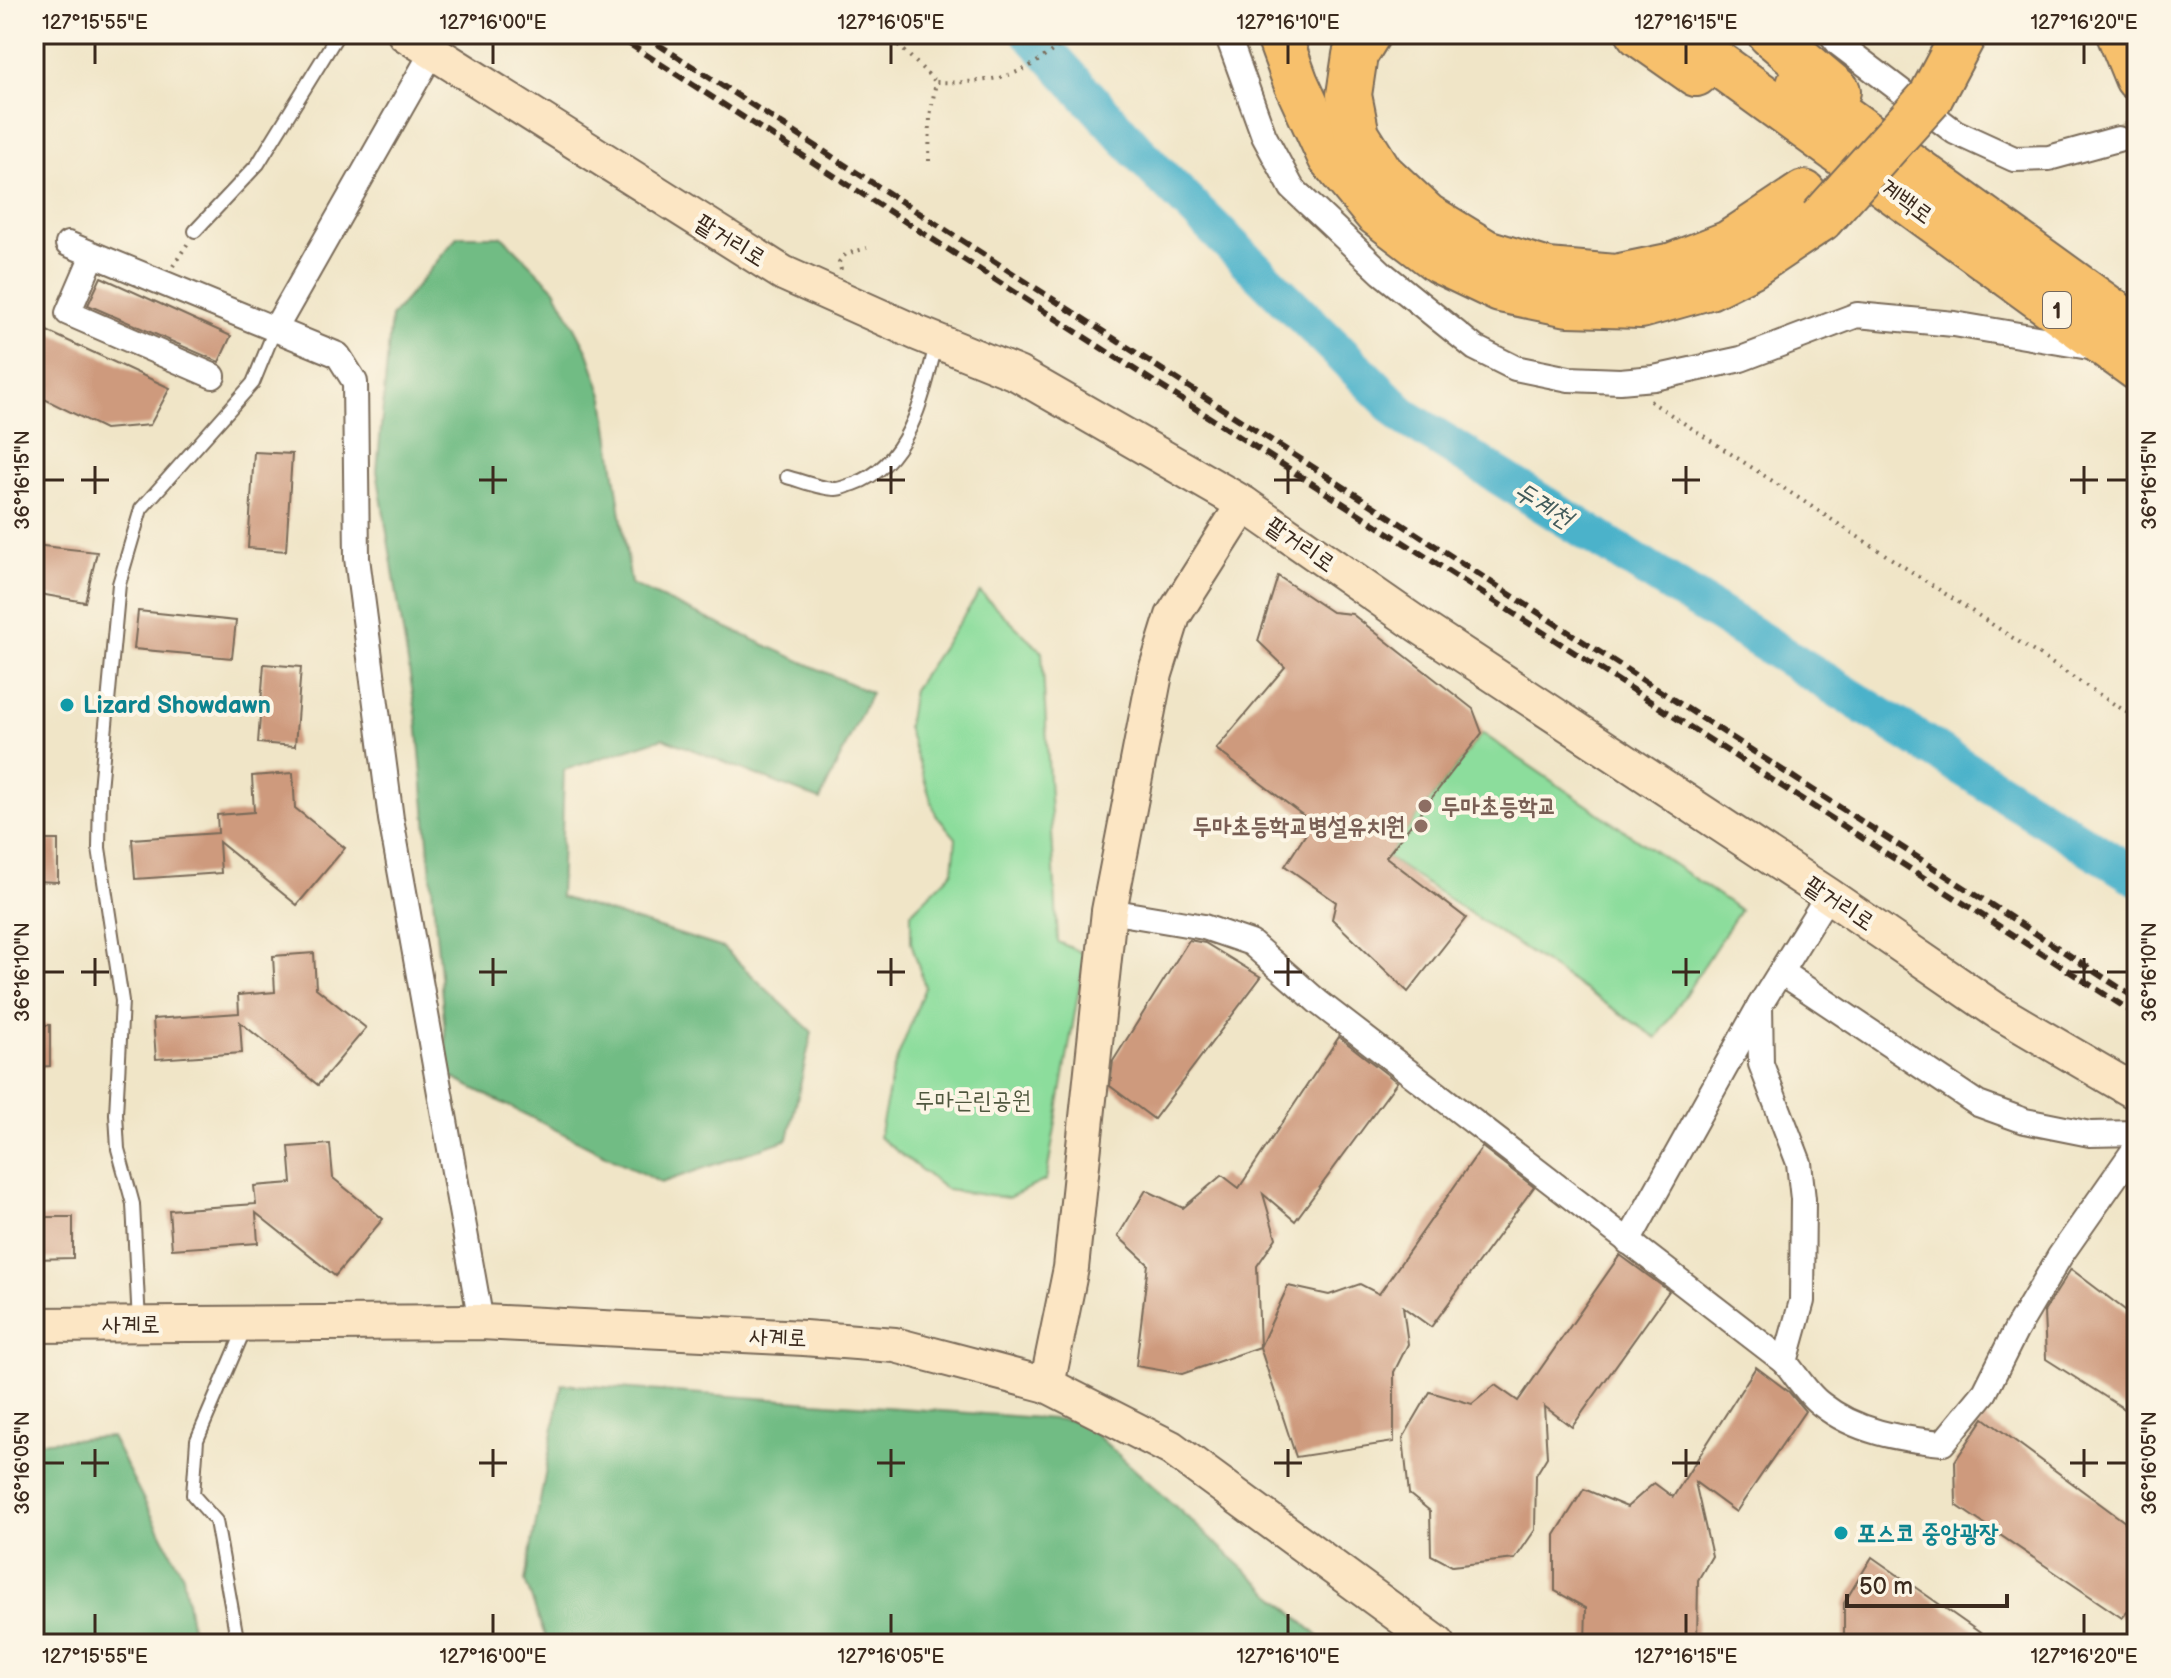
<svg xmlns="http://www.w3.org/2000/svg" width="2171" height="1678" font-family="'Balsamiq Sans','Poor Story',sans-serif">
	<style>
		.green { fill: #8cdd9c; stroke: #64845d; stroke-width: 2 }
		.forest { fill: #71bc84; stroke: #567351; stroke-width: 2 }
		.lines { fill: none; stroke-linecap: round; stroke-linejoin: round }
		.river { stroke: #4bb2ca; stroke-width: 38 }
		.building { fill: #ce9a7d }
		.street-tunnel { stroke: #ccc0a5; stroke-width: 24; stroke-dasharray: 24 12; stroke-linecap: butt }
		.lane-casing { stroke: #7a6b59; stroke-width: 16 }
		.street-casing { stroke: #7a6b59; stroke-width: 28 }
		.secondary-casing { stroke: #7a6b59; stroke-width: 38 }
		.highway-casing { stroke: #7a6b59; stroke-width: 48 }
		.path { stroke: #7a6b59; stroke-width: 4; stroke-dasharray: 2 6; stroke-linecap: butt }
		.lane { stroke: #fff; stroke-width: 12 }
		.street { stroke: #fff; stroke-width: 24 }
		.secondary { stroke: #fce6c4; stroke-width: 34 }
		.highway { stroke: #f7c06c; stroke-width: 44 }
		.rail { stroke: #3b2a1e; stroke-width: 6; stroke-dasharray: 12 6; stroke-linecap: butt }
		.highway-bridge-casing { stroke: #7a6b59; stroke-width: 48; stroke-linecap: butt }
		.highway-bridge { stroke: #f7c06c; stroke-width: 44 }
		.ticks { fill: none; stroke: #3b2a1e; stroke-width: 3 }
		.culture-dot { fill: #0f9aa8; stroke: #fcf5e5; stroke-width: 3 }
		.education-dot { fill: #8d6e63; stroke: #fcf5e5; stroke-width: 3 }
		.labels { text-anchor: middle; stroke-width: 8; stroke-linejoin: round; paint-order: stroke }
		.shield { fill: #fcf5e5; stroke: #75675a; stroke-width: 2 }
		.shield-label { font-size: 22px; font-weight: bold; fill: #3b2a1e }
		.street-label { font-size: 24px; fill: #3b2a1e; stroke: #fcf5e5 }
		.culture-label { font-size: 24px; font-weight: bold; fill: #0d838f; stroke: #fcf5e5; text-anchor: start }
		.education-label { font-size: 24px; font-weight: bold; fill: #785e54; stroke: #fcf5e5; text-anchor: start }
		.park-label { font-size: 24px; fill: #4f573e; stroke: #fcf5e5 }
		.water-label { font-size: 26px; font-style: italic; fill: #415a5a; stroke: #fcf5e5 }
		.neatline { fill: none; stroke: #3b2a1e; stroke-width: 3 }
		.ticks-label { font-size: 20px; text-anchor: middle; fill: #3b2a1e }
	</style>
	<rect width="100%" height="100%" fill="#fcf5e5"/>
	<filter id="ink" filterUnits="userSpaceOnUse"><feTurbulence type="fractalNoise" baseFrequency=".0125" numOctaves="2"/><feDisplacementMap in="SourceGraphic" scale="16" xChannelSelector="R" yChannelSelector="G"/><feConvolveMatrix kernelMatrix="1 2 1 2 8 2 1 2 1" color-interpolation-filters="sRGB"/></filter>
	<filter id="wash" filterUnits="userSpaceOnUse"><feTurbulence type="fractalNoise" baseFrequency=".006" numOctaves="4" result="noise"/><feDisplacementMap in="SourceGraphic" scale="32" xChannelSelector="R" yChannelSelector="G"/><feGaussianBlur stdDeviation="1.8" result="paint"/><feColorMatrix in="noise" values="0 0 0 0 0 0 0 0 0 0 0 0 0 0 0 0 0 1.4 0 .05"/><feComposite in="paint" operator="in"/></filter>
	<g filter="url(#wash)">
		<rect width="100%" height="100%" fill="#f0e5c7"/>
		<g class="green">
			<path d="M980,592L1042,652L1058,942L1085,954L1046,1180L1008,1198L947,1190L879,1137L893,1070L925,987L911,942V913L953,871L956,838L936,815L907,727L913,690Z"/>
			<path d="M1482,733L1740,910L1657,1038L1386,857Z"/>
		</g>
		<g class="forest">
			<path d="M458,236H502L555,289L587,350L604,398L631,584L871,693L820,800L663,738L564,770L560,897L723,948L812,1032L788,1139L661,1183L449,1076L417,719L377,471L391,317Z"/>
			<path d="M562,1384L1081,1421L1327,1644H548L525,1581Z"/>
			<path d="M111,1437L183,1575L194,1644H34V1442Z"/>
		</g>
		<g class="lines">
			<path class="river" d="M1031,34L1155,170L1405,417L2137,877"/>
		</g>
		<g id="blocks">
			<g class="building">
				<path d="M101,277L231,336L219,362L88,305Z"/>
				<path d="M34,325L170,388L150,425L105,429L34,394Z"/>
				<path d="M254,452L292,454L286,551L248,548Z"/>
				<path d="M34,545L97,552L85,602L34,593Z"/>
				<path d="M1278,576L1332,612L1352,614L1473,709L1482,733L1386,857L1466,918L1408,992L1332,919L1336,902L1285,866L1313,823L1216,749L1285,667L1258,641Z"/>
				<path d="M138,611L236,621L232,658L134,649Z"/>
				<path d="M264,664L301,667L295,746L258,743Z"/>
				<path d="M293,773L295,808L345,848L297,905L219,842L221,873L135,879L132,839L218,833L217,815L254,812L252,776Z"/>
				<path d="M34,840H58V882L34,881Z"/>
				<path d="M1189,940L1205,943L1261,977L1154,1119L1110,1086L1113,1061Z"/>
				<path d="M314,953L316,988L366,1028L318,1085L240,1022L242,1053L156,1059L153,1019L239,1013L238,995L275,992L273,956Z"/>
				<path d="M34,1025H50V1066L34,1067Z"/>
				<path d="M1339,1037L1397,1082L1295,1221L1263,1194L1276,1238L1257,1266L1260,1347L1182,1374L1136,1366L1148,1264L1118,1236L1146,1190L1183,1208L1222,1175L1239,1188Z"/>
				<path d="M330,1144L333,1178L383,1219L335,1276L256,1213L258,1243L172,1249L169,1210L256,1204L254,1186L292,1183L289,1147Z"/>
				<path d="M1482,1147L1534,1187L1431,1327L1403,1307L1408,1344L1394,1372V1442L1296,1457L1260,1347L1288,1286L1329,1295L1360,1284L1379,1294Z"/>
				<path d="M34,1217H73V1258L34,1259Z"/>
				<path d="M1620,1255L1669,1291L1572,1427L1544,1406L1547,1457L1536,1475L1535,1530L1515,1559L1452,1566L1431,1555L1430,1511L1409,1494L1403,1438L1430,1392L1472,1404L1495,1385L1518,1401Z"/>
				<path d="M2071,1269L2137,1319V1417L2046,1359L2044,1312Z"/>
				<path d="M1756,1367L1789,1392L1805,1411L1736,1512L1695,1482L1712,1556L1698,1580L1697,1644H1585L1586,1608L1555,1591V1535L1584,1489L1627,1507L1654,1483L1673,1497Z"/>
				<path d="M1984,1418L2137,1531V1601L2122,1618L1956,1505L1955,1461Z"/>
				<path d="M1872,1557L1996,1644H1844V1603Z"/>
			</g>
		</g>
	</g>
	<g filter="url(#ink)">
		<use href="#blocks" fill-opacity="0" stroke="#7a6b59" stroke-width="2"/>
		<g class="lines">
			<path class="street-tunnel" d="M2118,139L2137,129"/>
			<g class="lane-casing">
				<g id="lane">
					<path d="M195,231L258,164L338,34"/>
					<path d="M787,477C802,481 821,489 836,489C841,489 849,485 854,484C909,465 924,394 936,344"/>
					<path d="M139,1323L133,1204L118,1149L116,1114L122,1001L99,848L100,789L119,584L141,509L253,383L275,329"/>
					<path d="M238,1644L216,1521L193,1495L197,1440L245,1328"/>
				</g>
			</g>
			<g class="street-casing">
				<g id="street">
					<path d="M1227,34L1264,136L1292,188L1382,273L1475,348L1515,368L1569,379L1620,381L1654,378L1741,359L1857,315L1954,324L2095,348"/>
					<path d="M1831,34L1839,44L1955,132L2014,159L2049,158L2118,139"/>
					<path d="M68,244L338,355L355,382L357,558L391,819L481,1322"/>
					<path d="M93,255L68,313L213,376"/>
					<path d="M275,329L433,51"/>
					<path d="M1109,911L1204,927L1251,943L1318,1002L1785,1362C1796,1375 1807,1394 1821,1404C1856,1432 1900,1439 1943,1443L1985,1392L2016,1330L2060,1256L2137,1146"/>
					<path d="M1781,972L1978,1104L2025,1121L2090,1134L2137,1133"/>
					<path d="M1628,1242L1759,1007"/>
					<path d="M1785,1362L1802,1301L1803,1199L1799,1163L1761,1064L1760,1005L1828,895"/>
				</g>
			</g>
			<g class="secondary-casing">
				<g id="secondary">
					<path d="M405,34L783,273L917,333L1018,374L1244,504L1421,627L1828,895L1997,1011L2137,1093"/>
					<path d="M34,1325L481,1322L804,1338L895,1345L1047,1385L1171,1448L1438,1644"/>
					<path d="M1047,1385L1071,1268L1109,911L1155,674L1173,616L1244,504"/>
				</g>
			</g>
			<g class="highway-casing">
				<g id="highway">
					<path d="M1278,34L1296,83L1330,157L1376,213L1439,261L1500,290L1568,304L1641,306L1709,287L1751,266L1821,219"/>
					<path d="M1368,34L1355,55L1349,95L1357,135L1381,173L1427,216L1486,252L1548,271L1615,277L1673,265L1729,243L1804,193"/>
					<path d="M1639,34L1696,74"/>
					<path d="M1677,34L2137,368"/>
					<path d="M1770,34L1838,91"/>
					<path d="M2119,34L2137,78"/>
					<path d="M1799,85L2137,329"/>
					<path d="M1930,98L1964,34"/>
				</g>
			</g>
			<g class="path">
				<path d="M887,34L936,82"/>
				<path d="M929,161L930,116L936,82C965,83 995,82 1022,70C1040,62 1058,46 1074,34"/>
				<path d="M173,266L188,243"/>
				<path d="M841,270L839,262L846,254L867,248"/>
				<path d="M1650,401L2137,719"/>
			</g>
			<use href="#lane" class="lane"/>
			<use href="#street" class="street"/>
			<use href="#secondary" class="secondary"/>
			<use href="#highway" class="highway"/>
			<g class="rail">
				<path d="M614,34L2137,1015"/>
				<path d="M642,34L2137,999"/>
			</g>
			<g class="highway-bridge-casing">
				<path id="highway-bridge" d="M1821,219L1930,98"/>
			</g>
			<use href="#highway-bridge" class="highway-bridge"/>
		</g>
	</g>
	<path class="ticks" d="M95,44V64M493,44V64M891,44V64M1288,44V64M1686,44V64M2084,44V64M95,466V494M493,466V494M891,466V494M1288,466V494M1686,466V494M2084,466V494M44,480H64M81,480H109M479,480H507M877,480H905M1274,480H1302M1672,480H1700M2070,480H2098M2107,480H2127M95,958V986M493,958V986M891,958V986M1288,958V986M1686,958V986M2084,958V986M44,972H64M81,972H109M479,972H507M877,972H905M1274,972H1302M1672,972H1700M2070,972H2098M2107,972H2127M95,1449V1477M493,1449V1477M891,1449V1477M1288,1449V1477M1686,1449V1477M2084,1449V1477M44,1463H64M81,1463H109M479,1463H507M877,1463H905M1274,1463H1302M1672,1463H1700M2070,1463H2098M2107,1463H2127M95,1614V1634M493,1614V1634M891,1614V1634M1288,1614V1634M1686,1614V1634M2084,1614V1634"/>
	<g class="culture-dot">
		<circle cx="67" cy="705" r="8"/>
		<circle cx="1841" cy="1533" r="8"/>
	</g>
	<g class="education-dot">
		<circle cx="1425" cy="806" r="8"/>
		<circle cx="1421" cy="826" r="8"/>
	</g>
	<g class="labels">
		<rect class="shield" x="2043" y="292" width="28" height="36" rx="6"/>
		<g class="shield-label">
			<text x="2057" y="318">1</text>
		</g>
		<g class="street-label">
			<text transform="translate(1907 201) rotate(36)" y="8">계백로</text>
			<text transform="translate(731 240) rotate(32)" y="8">팥거리로</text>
			<text transform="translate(1301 544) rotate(35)" y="8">팥거리로</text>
			<text transform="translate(1840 903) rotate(34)" y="8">팥거리로</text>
			<text x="131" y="1332">사계로</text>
			<text transform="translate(778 1337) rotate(2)" y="8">사계로</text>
		</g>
		<g class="culture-label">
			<text x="83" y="713">Lizard Showdawn</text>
			<text x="1857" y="1541">포스코 중앙광장</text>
		</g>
		<g class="education-label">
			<text x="1441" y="814">두마초등학교</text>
			<text x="1405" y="834" text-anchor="end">두마초등학교병설유치원</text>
		</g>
		<g class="park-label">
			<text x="973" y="1108">두마근린공원</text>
		</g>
		<g class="water-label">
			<text transform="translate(1544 504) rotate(32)" y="9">두계천</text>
		</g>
	</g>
	<rect width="2171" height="1678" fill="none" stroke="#fcf5e5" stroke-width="88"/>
	<path d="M1847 1594v12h160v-12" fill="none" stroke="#3b2a1e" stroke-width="4"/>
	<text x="1859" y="1594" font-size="24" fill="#3b2a1e" stroke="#fcf5e5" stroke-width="6" paint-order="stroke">50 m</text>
	<rect x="44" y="44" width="2083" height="1590" class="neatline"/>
	<g class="ticks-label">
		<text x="95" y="29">127°15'55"E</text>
		<text x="493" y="29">127°16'00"E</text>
		<text x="891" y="29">127°16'05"E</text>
		<text x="1288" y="29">127°16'10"E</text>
		<text x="1686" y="29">127°16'15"E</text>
		<text x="2084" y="29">127°16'20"E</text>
		<text transform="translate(22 480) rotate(-90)" y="7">36°16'15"N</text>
		<text transform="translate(2149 480) rotate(-90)" y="7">36°16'15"N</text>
		<text transform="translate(22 972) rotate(-90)" y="7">36°16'10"N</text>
		<text transform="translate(2149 972) rotate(-90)" y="7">36°16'10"N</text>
		<text transform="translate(22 1463) rotate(-90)" y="7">36°16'05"N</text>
		<text transform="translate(2149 1463) rotate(-90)" y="7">36°16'05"N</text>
		<text x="95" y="1663">127°15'55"E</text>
		<text x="493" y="1663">127°16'00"E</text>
		<text x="891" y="1663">127°16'05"E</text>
		<text x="1288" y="1663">127°16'10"E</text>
		<text x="1686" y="1663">127°16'15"E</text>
		<text x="2084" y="1663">127°16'20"E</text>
	</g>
</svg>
